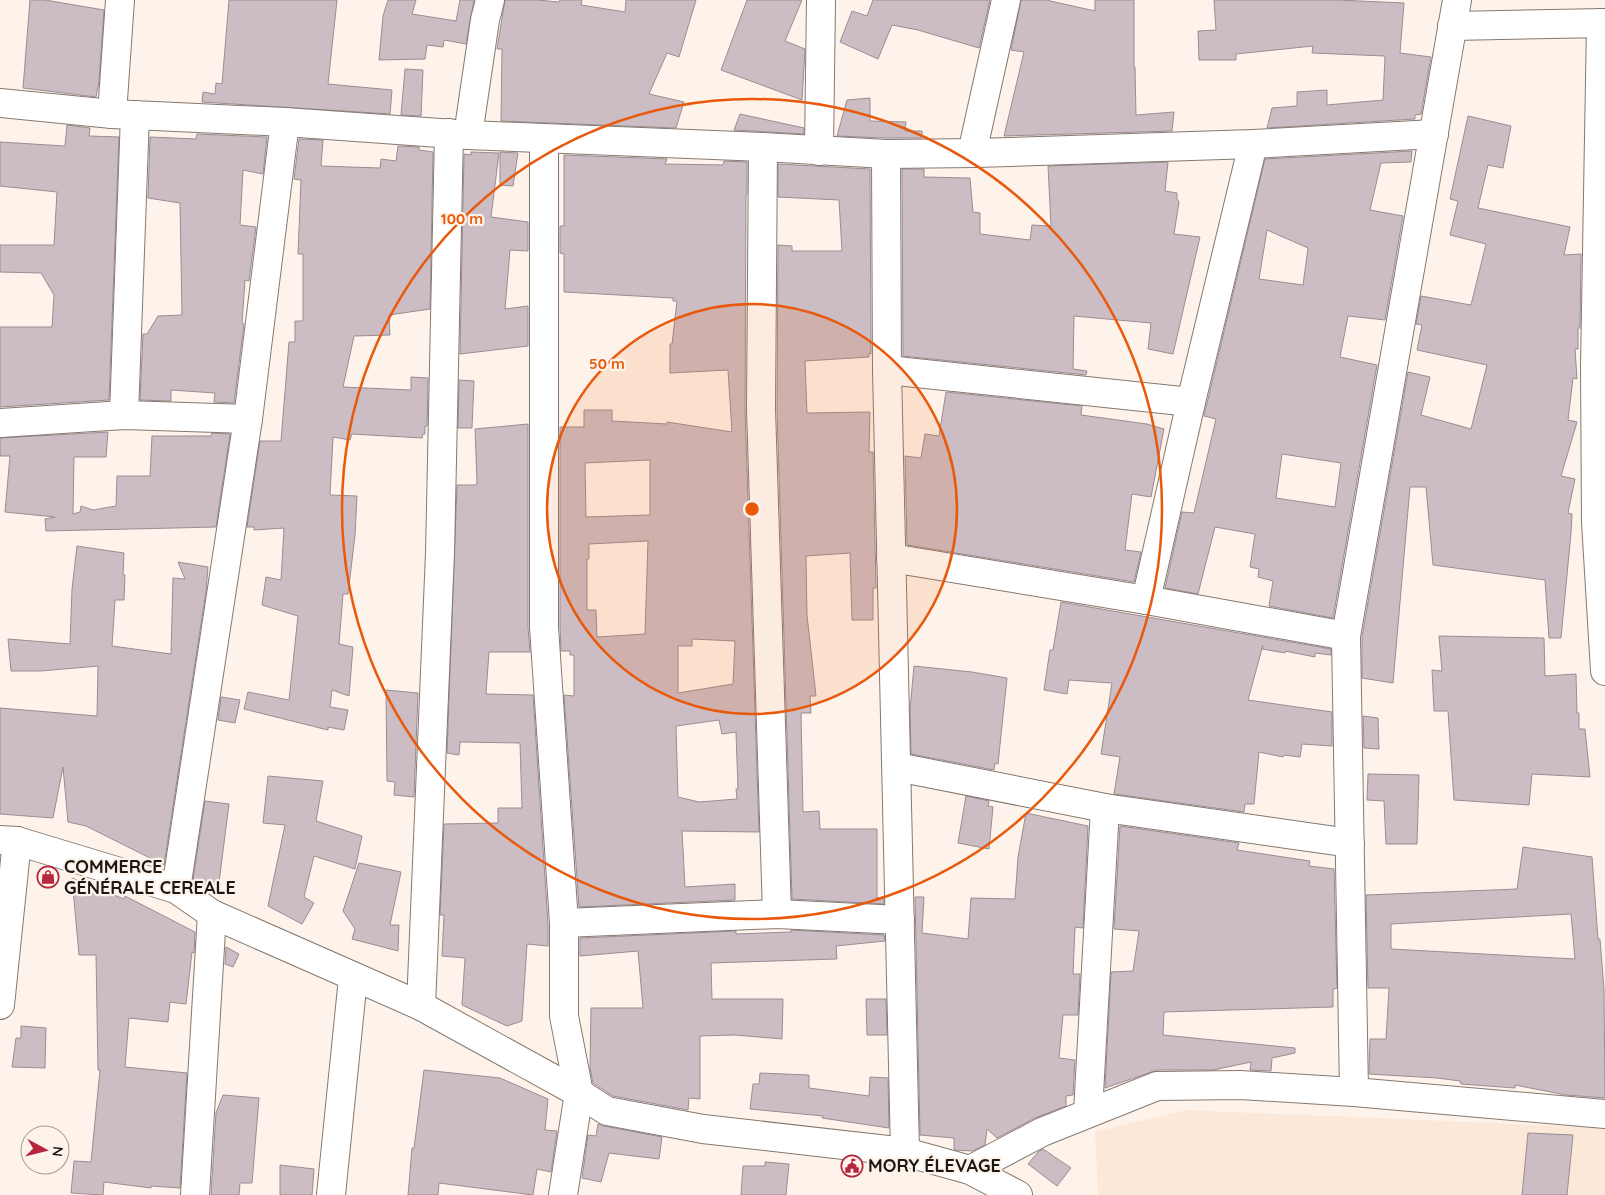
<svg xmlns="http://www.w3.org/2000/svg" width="1605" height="1195" font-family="Quicksand,sans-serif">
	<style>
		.built { fill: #fce8d8 }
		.building { fill: #ccbcc3; stroke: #9b8c93; fill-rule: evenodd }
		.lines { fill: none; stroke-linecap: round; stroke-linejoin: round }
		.minor-casing { stroke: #85796f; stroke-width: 30 }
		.minor { stroke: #fff; stroke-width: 28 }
		.ring { fill: none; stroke: #e8590c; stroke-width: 2.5 }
		.labels { text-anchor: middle; stroke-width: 4.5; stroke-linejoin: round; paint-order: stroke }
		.poi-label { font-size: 18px; font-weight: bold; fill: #1b1713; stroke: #fef3ea; text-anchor: start }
		.centre { fill: #e8590c; stroke: #fef3ea; stroke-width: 2.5 }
		.ring-label { font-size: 15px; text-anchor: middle; font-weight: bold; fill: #e8590c; stroke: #fef3ea; stroke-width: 4.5; stroke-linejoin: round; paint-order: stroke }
	</style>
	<rect width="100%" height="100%" fill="#fef3ea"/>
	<path class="built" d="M1186,1110L1605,1128V1195H1098L1095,1132Z"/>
	<g class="building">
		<path d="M30,0H45L104,10L99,82L96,97L23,88Z"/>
		<path d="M229,0H337L328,84L392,90L390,114L202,102L203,92L215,94L216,83L222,84Z"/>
		<path d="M388,0H416L412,14L456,21L460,0H474L466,44L444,40L443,47L427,45L425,59L379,60L383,16Z"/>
		<path d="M505,0H537L559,2L560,0H582L581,5L625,12L626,0H696L679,57L667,53L649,94L684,102L676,128L501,121L502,49H497Z"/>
		<path d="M747,0H802L785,41L805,49L802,100L721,70Z"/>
		<path d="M873,0H990L979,48L918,30L892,25L878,59L840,42L852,11L867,16Z"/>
		<path d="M1021,0H1046L1095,11V0H1134V67H1135L1136,115L1174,112L1172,131L1004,136L1024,52L1011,50Z"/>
		<path d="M1214,0H1338L1404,3L1400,53L1431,57L1421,114L1415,115V119L1267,128L1272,108L1297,106V92L1327,90V105L1383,100L1385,56L1312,53L1313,46L1236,54V60H1199L1198,31L1216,30Z"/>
		<path d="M405,69L423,70L421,116L401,115Z"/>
		<path d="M870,98V121L906,122L905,131H922V138H886L837,136L847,100Z"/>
		<path d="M740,114L804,128V134L734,130Z"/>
		<path d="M1468,116L1511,126L1503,168L1488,165L1478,208L1570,227L1564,255L1581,254L1580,328H1578V349H1575L1577,379L1573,378L1568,420L1577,422L1561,476L1575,479L1568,513L1572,514L1571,533L1561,638H1549L1545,580L1433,565L1426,487H1410L1393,683L1362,678V637L1408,372L1430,377L1421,415L1471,429L1487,365L1417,350L1422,325L1416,324L1421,296L1471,305L1486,244L1450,235L1458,201L1450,199Z"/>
		<path d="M67,125L90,128L89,136L119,137L109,400L0,407V327H52L54,295L41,273L0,272V245H54L57,192L0,186V142L65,146Z"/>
		<path d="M197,134L267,137L263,174L243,170L240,225L256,227L249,281L245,280L242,323L244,324L234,403L214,402L215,393L171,390V401L140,400L143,334H147L158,316L182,315L180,203L148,198L150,137L196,139Z"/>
		<path d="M299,139L323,140L321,166L380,168L381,159L396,161L398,146L419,147V150L433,152L430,309L389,315L390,335L354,336L343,387L411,390V377L428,378L427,426H425V434H423L422,438L352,434L350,440L333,437L330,495L357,496L355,535L348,594H343L339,644L353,647L349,696L332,690L330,707L348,710L344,730L328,727V730L244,709L248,692L289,700L298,616L262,605L266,577L281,580L284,528L254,530V527H247L260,441H281L289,342H295V321H303V254H298L301,180L294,179Z"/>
		<path d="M1412,151L1411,162L1381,163L1370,210L1403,216L1385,320L1348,316L1340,357L1377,365L1333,618L1269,606L1273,581L1258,577L1259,569L1250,567L1255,534L1215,527L1198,594L1165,588L1182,512L1194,513L1216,419L1204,416L1265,159ZM1267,230L1308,248L1303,285L1259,279ZM1282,454L1341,463L1335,507L1276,498Z"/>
		<path d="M471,152L499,153L491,217L528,222V251L510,250L505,309L528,306V346L460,354L464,154L471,155Z"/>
		<path d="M500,152L518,153L513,186L500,185Z"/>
		<path d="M564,155L667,159L665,164L723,165L724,161L747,162V195H746L745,409L759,832L682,831L685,887L735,884V900L579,907L564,695L574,696V655H570V651H561L560,626V427H584V410H612V421L667,424V422L732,432L728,370L670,373V344H672L677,301H673V298L564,292V254L560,253V226H564ZM650,460V515L586,517L585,463ZM648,541L645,634L597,637L596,610H587V559H589V544ZM692,639L735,641L733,684L678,693V646H692ZM719,720L722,734L736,732L738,789H736L737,799L699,802L678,797L676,726Z"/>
		<path d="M1168,162L1165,191L1177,193V199L1179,202L1174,234L1200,237L1173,354L1148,349L1151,323L1074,316L1073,369L1087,371L1086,375L903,356L902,169H924V177L970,178L973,212L980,213V234L1030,240L1032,225L1051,226L1048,166Z"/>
		<path d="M778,164L870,169L871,354L869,353V357L805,361L807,413L870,412L869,452H873L876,588H873V620H852L850,553L806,556L807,615L816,696H810L811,713H801L803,812L819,811L820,829H877V898L884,897V904L792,899L777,409L778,245L792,246V251H842L839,200L778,197Z"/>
		<path d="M459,380L474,381L472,428H458Z"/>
		<path d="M946,392L1082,406L1081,415L1147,424L1164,429L1151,497L1132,494L1125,550L1141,552L1134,582L907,545L905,456L921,458L925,434L939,436Z"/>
		<path d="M528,424V627L530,652H489L486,694L533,695L548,924V946L527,944L522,1021L507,1026L462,1005L465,958L442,956L444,915H440L444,824L498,823V808H522L520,743L460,742L459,755L447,753L457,485H476L477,482L475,429Z"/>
		<path d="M108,432L106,457H74L73,514L80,512L81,506L93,510L116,506L117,476H150L152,436H211L212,433L230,434L216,527L46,531L45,519L55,517L5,512L10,456H0V438Z"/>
		<path d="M77,546L124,553L123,575H125L124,600H115L112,646L171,654L173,578L185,579L178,562L208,567L206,591L164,865L86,826L68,822L63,767L53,818L0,814V708L97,716L98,666L41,671H11L8,639L70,644L72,589Z"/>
		<path d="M1061,602L1331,649V655L1315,653V657L1285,651V653L1262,649L1263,645L1248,700L1332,712V746L1302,744L1300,757L1284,755L1283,757L1259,752L1254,804H1245L1244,812L1114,794L1120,757L1101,754L1112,683L1069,680L1067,694L1044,690L1050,650H1053Z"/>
		<path d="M1439,636L1544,638L1545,676L1576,674L1577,713H1579V729H1585L1590,777L1532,774L1529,805L1454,800L1448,711H1434L1432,670L1442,671Z"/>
		<path d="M914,666L972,672L1007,678L998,764L995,763L994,770L911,754L910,710Z"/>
		<path d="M386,690L418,693L414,797L394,795L395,782L387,781Z"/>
		<path d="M221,697L240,700L235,723L218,720Z"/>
		<path d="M1363,716L1378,718L1379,749L1364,748Z"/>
		<path d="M1368,774L1419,775L1417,844H1386L1384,801L1367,800Z"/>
		<path d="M268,776L323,781L316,821L362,836L355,869L314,856L304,897L314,903L302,924L268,906L285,825L263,823Z"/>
		<path d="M966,796L989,801L988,806L993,807L989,849L958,843Z"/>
		<path d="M205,801L229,804L218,890L193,879Z"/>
		<path d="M1026,813L1088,826L1083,928L1075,927L1073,974H1080L1078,1015H1063L1059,1058L1075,1060L1073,1095L1066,1096V1106L1035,1118L997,1138L987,1129L985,1145L972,1151L955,1150L954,1149V1138L920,1135L915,897H924L922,933L968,939L971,898L1015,899L1018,857Z"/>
		<path d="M1120,826L1239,843L1237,850L1310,861L1309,866L1334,869L1337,988L1333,989V1007L1164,1012L1163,1035L1295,1048V1053L1272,1058L1271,1071L1250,1070L1251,1062L1213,1070H1157L1105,1088L1111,972L1133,971L1139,931L1114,929Z"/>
		<path d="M1523,847L1592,857L1598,939H1600L1604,989L1605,1098L1566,1095L1515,1085V1088L1461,1084L1460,1081L1437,1078L1369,1074L1370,1039H1386L1389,988H1368L1366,895L1517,889ZM1571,914L1575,959L1391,949V924Z"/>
		<path d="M359,863L401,872L390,925H399L398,951L352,939L355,929L343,911Z"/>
		<path d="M72,878L124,899L125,896L195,932L194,953L192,952L186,1004L170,1002L168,1022L129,1018L125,1067L187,1073L180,1188L151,1186V1188L104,1182L103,1195L71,1193L74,1161L91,1162L100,1070H98L96,955H79Z"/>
		<path d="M791,930L884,935L885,941L836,946L837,959L711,963L712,999H783L782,1039L735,1035L700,1036V1099L689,1098L688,1110L613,1096L593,1083L590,1068L591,1008H643L638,951L580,956V938L736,931V934L791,932Z"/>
		<path d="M226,947L239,954L233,967L225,964Z"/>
		<path d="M866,999H886L887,1035H867Z"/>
		<path d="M21,1026L46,1028L45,1068L12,1067L16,1038H21Z"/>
		<path d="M424,1070L500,1078L548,1099L545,1130L557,1131L551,1172L537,1169L533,1195L439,1183L438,1195H408L412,1148H414Z"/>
		<path d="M760,1073L809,1075V1088L869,1096L870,1077L888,1078L889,1128L822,1118L823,1116L750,1109L753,1084H759Z"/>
		<path d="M223,1095L259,1098L252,1183H240L239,1195H211L216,1113Z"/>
		<path d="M598,1124L604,1126L662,1137L659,1159L609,1153L601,1182L582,1178L588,1135L596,1136Z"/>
		<path d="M1528,1133L1573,1135L1567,1195H1522Z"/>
		<path d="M1043,1149L1071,1168L1057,1186L1028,1164L1038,1152Z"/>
		<path d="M765,1162L789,1164L786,1195H741L743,1166H765Z"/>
		<path d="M280,1165L314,1169L312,1195H280Z"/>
	</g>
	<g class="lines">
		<g class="minor-casing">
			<g id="minor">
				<path d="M1601,23L1595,367L1596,522L1605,671"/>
				<path d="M1452,26L1605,23"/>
				<path d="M0,103L112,114L285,122L468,135L763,147L886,154L976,153L1253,144L1434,134"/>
				<path d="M112,114L120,0"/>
				<path d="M468,135L485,20L490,0"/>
				<path d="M544,139V627L564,923V1016L579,1093L563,1195"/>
				<path d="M763,147L761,409L777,914"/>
				<path d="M819,151L821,0"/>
				<path d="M972,153L1006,0"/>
				<path d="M886,154L887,370L905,1152"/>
				<path d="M887,370L1191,402"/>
				<path d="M124,415L135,115"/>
				<path d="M0,423L124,415L248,419"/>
				<path d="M891,558L1146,600L1346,636"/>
				<path d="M1146,600L1191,402L1253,144"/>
				<path d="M897,767L1105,808L1350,843"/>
				<path d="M0,840L17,841L176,889L212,914L421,1006L579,1093L607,1111L703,1129L905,1152L970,1170L1018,1195"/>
				<path d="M176,889L248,419L285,122"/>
				<path d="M564,923L777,914L900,920"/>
				<path d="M0,1005L17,841"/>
				<path d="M421,1006L440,553L449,133"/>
				<path d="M1354,1092L1346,636L1457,0"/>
				<path d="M1088,1112L1105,808"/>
				<path d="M970,1170L1042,1132L1157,1086L1240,1085L1354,1092L1605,1114"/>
				<path d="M195,1195L212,914"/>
				<path d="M331,1195L353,978"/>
			</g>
		</g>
		<use href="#minor" class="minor"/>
	</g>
	<circle cx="752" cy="509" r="205" fill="#e8590c" fill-opacity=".12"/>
	<g class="ring">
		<circle cx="752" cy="509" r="205"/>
		<circle cx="752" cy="509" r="410"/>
	</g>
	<defs>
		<g id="shop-ring" transform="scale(1.125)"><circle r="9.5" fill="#fef3ea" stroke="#b7263f" stroke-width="1.5"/><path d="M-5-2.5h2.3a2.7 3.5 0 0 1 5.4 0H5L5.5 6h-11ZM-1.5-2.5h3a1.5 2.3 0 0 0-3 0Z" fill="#b7263f"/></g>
		<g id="civic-ring" transform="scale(1.125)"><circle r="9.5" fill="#fef3ea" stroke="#b7263f" stroke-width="1.5"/><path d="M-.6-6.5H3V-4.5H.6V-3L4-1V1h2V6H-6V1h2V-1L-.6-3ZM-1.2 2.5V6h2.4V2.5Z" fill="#b7263f"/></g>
	</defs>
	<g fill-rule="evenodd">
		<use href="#shop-ring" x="48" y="877"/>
		<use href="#civic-ring" x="852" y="1166"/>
	</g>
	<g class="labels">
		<g class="poi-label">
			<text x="64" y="873">COMMERCE<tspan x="64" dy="21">GÉNÉRALE CEREALE</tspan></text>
			<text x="868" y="1172">MORY ÉLEVAGE</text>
		</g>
	</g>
	<circle cx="752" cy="509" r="8" class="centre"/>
	<g class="ring-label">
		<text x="462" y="224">100 m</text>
		<text x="607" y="369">50 m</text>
	</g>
	<g transform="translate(45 1150) rotate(97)"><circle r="24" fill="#fef3ea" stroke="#a39b94"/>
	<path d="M0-4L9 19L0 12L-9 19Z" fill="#b7263f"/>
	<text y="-8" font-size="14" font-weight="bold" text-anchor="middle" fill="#1b1713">N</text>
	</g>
</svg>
